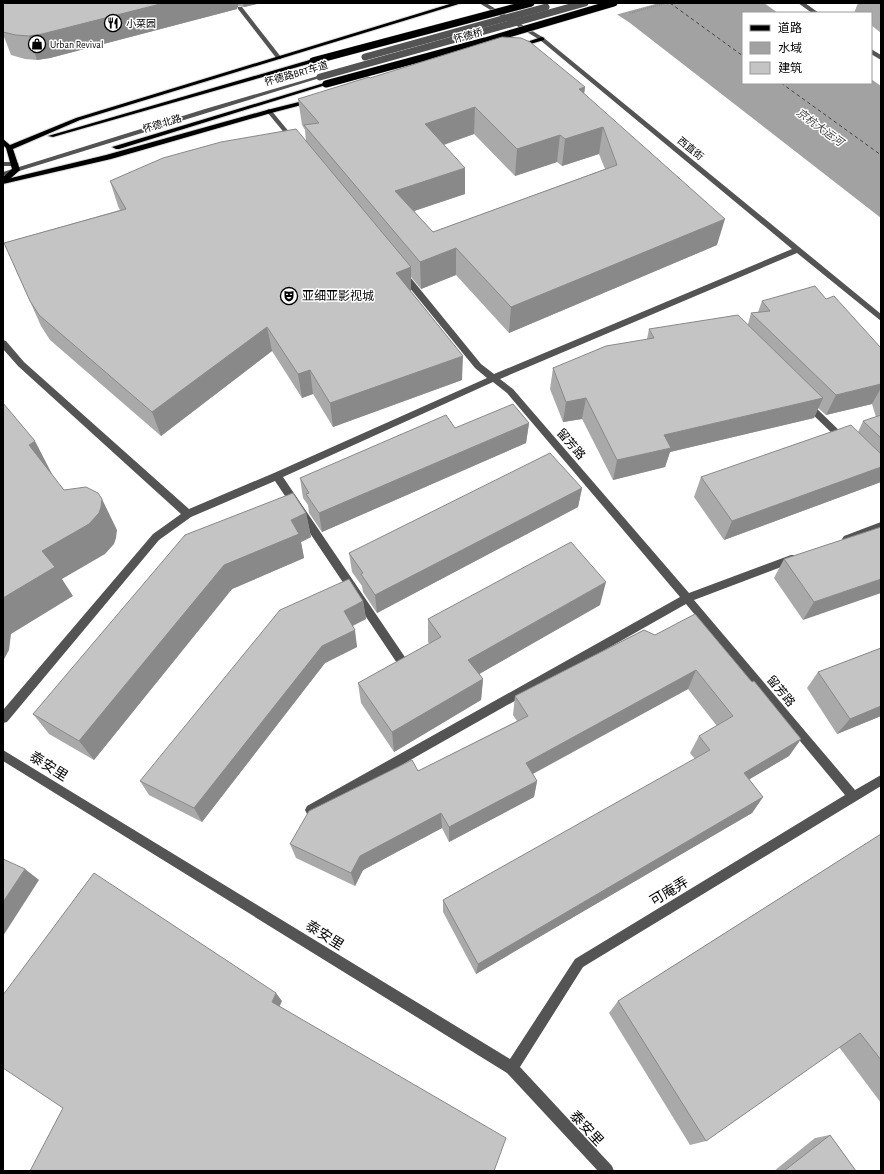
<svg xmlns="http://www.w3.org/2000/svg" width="884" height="1174" font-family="'Alegreya Sans','Noto Sans SC',sans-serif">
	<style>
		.water { fill: #a2a2a2 }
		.pier { fill: #fff }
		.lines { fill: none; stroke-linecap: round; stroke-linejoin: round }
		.ferry { stroke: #434343; stroke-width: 1; stroke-dasharray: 3.5 3; stroke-linecap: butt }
		.major-casing { stroke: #dbdbdb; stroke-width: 2 }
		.path { stroke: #767676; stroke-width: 1.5; stroke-dasharray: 0.5 1.5; stroke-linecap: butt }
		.minor { fill: #545454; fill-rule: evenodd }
		.major { fill: #000; fill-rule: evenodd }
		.major-bridge-casing { stroke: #dbdbdb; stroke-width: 8; stroke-linecap: butt }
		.minor-bridge { stroke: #545454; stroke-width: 7 }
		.major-bridge { stroke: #000; stroke-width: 7 }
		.wall { fill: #a9a9a9; fill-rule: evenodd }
		.shaded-wall { fill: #898989 }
		.building { fill: #c4c4c4; stroke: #898989; fill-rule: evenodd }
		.labels { text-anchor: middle; stroke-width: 3; stroke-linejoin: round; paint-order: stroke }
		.far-poi-label { font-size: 10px; fill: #000; stroke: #fff; text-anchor: start }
		.far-street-label { font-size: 10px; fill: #000; stroke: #fff }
		.far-water-label { font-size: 11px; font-style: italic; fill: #434343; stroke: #fff }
		.poi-label { font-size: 12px; fill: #000; stroke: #fff; text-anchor: start }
		.street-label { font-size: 12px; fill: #000; stroke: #fff }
		.near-street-label { font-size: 14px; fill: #000; stroke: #fff }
	</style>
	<rect width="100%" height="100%" fill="#fff"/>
	<path class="water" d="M600,3H764L778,13H743V83H871V79L881,86V218L630,23Z"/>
	<path class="pier" d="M598,3H659L615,15Z"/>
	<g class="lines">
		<g class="ferry">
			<path d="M670,3L743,56"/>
			<path d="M781,83L881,155"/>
		</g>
		<g class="major-casing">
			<g id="major">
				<path d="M453,3H462L80,120L13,149L20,170L11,178L106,155L267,110L311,99L314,101L313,102L271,113L111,159L3,184V177L12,169L6,148L3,145V139L10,145L76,118Z"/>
				<path d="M542,37L544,38V40L517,48L514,46Z"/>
				<path d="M313,59L316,61L315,62L53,137L48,136Z"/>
				<path d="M324,83L329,84L119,149H116L112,147Z"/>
			</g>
		</g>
		<path class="path" d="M630,13L666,3"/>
		<g class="minor">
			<path d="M479,3H486L544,38L881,314V321L797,253L500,379L513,389L689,593L791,555H797L799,558L797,561L694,600L855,790L881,775V786L583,967L520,1067L612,1166L614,1171H598L507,1073L3,761V750L510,1059L575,959L845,795L686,604L315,814L311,816L307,814L305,810L307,806L680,597L507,393L493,382L283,477L411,666L412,669L411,672L407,674L403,672L275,481L191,517L159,540L7,722L3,723V710L153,534L181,514L18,366L3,349V340L6,341L24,362L189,509L274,473L487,378L475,368L400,276V272H406L481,364L494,374L792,249L540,40Z"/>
			<path d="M798,3H805L819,13H812Z"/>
			<path d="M238,7H242L281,57V59H277L238,9Z"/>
			<path d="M871,49L881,55V60L871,54Z"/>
			<path d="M318,76L323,77L3,176V172L205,109Z"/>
			<path d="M269,109L271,110L295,139V141H291L267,112V110Z"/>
			<path d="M3,162H15L19,164L15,166H3Z"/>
			<path d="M807,401L810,402L847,438L849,440L847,442H841L804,406L803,404Z"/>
			<path d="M881,522V530L847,543L844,542L842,539L844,536Z"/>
		</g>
		<use href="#major" class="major"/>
		<g class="major-bridge-casing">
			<g id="major-bridge">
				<path d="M313,61L531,3"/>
				<path d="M326,84L485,41L614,3"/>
			</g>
		</g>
		<g class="minor-bridge">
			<path d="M365,57L546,7"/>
			<path d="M320,77L585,3"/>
		</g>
		<use href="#major-bridge" class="major-bridge"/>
	</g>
	<g class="wall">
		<path d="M3,3H261L244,7L238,6L237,9L50,58L37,60L25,59L11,55L3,34Z"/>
		<path d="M858,3H881V33L871,25V13H854Z"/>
		<path d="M370,78L585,87L584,94L717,245L509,333L456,275L421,289L411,277V292L462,380L333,427L313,394L302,398L272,351L161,436L50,340L41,326L4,243L120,210L118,206L110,181L306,142L305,130L302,125L298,99ZM474,134L515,176L557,162L562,166L599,154L605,169L433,232L414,211L465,194L444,145Z"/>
		<path d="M826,299L881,348V482L724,540L694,497L701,477L858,432L863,421L876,417L872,404L826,415L818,408L814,418L670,452L665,467L613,480L582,419L563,422L550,389L553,368L647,339L649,329L748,324L751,313L758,312L762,301Z"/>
		<path d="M529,423L526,443L322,532L309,513L308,505L303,498L300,478L455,428Z"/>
		<path d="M582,488L578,507L377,613L363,592L362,586L352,572L349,553Z"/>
		<path d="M306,513L311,537L301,542L304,558L232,589L94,760L49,734L33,714Z"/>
		<path d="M881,527L803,620L774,578L784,559Z"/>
		<path d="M363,601L366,619L353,626L357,647L325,663L202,822L149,795L140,781Z"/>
		<path d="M600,605L479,674L483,679L481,700L394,752L361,703L358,683L430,644L428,642V619Z"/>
		<path d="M644,630L752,682L801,739L789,756L749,779L763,797L752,813L476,974L443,912V900L695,759L690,753L699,736L717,726L688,689L533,774L537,781L534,797L449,842L442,828L363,870L355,886L296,858L290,844L418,771L517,721L513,715L515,696Z"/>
		<path d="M881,648V716L837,734L807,688L818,672Z"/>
		<path d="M881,834V1103L839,1047L706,1141L690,1145L609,1013L618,1001Z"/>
		<path d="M830,1135L856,1171H774L815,1138Z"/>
	</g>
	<g class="shaded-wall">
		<path d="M164,3H238V6L237,9L50,58L37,60L29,36Z"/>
		<path d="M243,3H261L244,7Z"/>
		<path d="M585,87L581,114L579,89Z"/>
		<path d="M475,107L474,134L425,151V124Z"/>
		<path d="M603,127L599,154L562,166L565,139Z"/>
		<path d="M560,135L557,162L515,176L517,149Z"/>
		<path d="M465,168V194L396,217L395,191Z"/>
		<path d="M725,219L717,245L509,333L511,307Z"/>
		<path d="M456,248V275L421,289L420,262Z"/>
		<path d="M411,267V292L396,273Z"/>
		<path d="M267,327L272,351L161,436L152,412Z"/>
		<path d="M463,356L462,380L333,427L330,403Z"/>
		<path d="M310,370L313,394L302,398L298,374Z"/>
		<path d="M881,384V388L872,404L826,415L836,395Z"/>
		<path d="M586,398L582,419L563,422L566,402Z"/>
		<path d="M823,398L814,418L670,452L665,467L613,480L617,460L664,435Z"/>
		<path d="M529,423L526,443L322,532L319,513Z"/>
		<path d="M35,441L52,474L46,477L29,445Z"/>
		<path d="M881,467V482L724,540L732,521Z"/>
		<path d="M582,488L578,507L377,613L375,595Z"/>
		<path d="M102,499L117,530L116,538L114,544L105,554L62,579L73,596L11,634L9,650L3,661V598L42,551Z"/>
		<path d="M306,513L311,537L301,542L304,558L232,589L94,760L79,741L224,565L291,520Z"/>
		<path d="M881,579V593L803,620L814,602Z"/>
		<path d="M606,582L600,605L467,681L468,660Z"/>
		<path d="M363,601L366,619L347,628L344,611Z"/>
		<path d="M355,630L357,647L325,663L202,822L194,808L322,646Z"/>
		<path d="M696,670L688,689L523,779L526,763Z"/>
		<path d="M483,679L481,700L394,752L392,732Z"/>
		<path d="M881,706V716L837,734L850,719Z"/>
		<path d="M801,739L789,756L733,789L744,773Z"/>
		<path d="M537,781L534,797L449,842V827Z"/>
		<path d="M763,797L752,813L476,974L478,964Z"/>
		<path d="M441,813L442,828L363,870L355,886L351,873L360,856Z"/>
		<path d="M25,869L39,880L3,936V902Z"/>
		<path d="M276,993L282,1001L278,1010L272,1002Z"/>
	</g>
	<g class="building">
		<path d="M3,3H164L42,34L29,36L16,35L3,32Z"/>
		<path d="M502,37L521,38L530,42L585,87L579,89L725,219L511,307L456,248L420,262L304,125L319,123L298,99L369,77L370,78ZM475,107L517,149L560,135L565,139L603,127L617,165L433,232L395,191L465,168L425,124Z"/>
		<path d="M296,129L411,267L396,273L463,356L330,403L310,370L298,374L267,327L152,412L39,315L30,301L4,243L126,209L110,181L163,158L221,142Z"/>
		<path d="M815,286L826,299L834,296L881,348V384L836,395L751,313L770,311L762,301Z"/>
		<path d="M738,315L823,398L664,435L671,448L617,460L586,398L566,402L553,368L606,346L654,338L649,329Z"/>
		<path d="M3,403L35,441L29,445L64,490L86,487L98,493L102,499L101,507L99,513L89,524L42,551L55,567L3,598Z"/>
		<path d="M513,404L529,423L319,513L306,494L309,493L300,478L446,415L455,428Z"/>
		<path d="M881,415V438L863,421Z"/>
		<path d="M851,425L881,454V467L732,521L701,477Z"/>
		<path d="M550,453L582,488L375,595L361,574L363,573L349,553Z"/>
		<path d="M293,493L306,513L291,520L299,534L224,565L79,741L33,714L185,535Z"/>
		<path d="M881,527V579L814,602L784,559Z"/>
		<path d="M571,542L606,582L468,660L483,679L392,732L358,683L441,637L428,619Z"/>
		<path d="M349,579L363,601L344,611L355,630L322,646L194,808L140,781L280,610Z"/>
		<path d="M695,614L752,682L754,681L801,739L744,773L763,797L478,964L443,900L710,750L699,736L733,716L696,670L526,763L537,781L449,827L441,813L360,856L351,873L290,844L309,811L412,760L418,771L528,716L515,696L644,630L655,635Z"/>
		<path d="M881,648V706L850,719L818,672Z"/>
		<path d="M881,834V1060L860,1033L706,1141L618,1001Z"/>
		<path d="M3,859L25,869L3,902Z"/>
		<path d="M94,873L276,993L272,1002L506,1138L494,1171H30L63,1108L3,1068V995Z"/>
		<path d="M830,1135L856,1171H784Z"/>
	</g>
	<defs>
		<g id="restaurant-ring" transform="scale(0.9)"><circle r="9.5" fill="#fff" stroke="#000" stroke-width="1.5"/><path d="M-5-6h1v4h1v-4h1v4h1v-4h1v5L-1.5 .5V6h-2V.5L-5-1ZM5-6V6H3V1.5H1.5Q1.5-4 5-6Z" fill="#000"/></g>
		<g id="shop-ring" transform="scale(0.9)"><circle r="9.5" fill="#fff" stroke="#000" stroke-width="1.5"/><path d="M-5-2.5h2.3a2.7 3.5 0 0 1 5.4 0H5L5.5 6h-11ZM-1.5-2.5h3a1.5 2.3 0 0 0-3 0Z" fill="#000"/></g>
		<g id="theatre-ring" transform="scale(0.9)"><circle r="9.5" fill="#fff" stroke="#000" stroke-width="1.5"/><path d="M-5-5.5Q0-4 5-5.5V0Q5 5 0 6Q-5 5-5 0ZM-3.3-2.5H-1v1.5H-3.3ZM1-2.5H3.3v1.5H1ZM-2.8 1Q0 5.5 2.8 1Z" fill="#000"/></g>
	</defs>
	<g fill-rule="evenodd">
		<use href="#restaurant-ring" x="113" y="23"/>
		<use href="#shop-ring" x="37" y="44"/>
		<use href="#theatre-ring" x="289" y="296"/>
	</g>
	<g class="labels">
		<g class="far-poi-label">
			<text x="126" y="27">小菜园</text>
			<text x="50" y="48">Urban Revival</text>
		</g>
		<g class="far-street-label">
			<text transform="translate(468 35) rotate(-15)" y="4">怀德桥</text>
			<text transform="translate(296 73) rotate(-16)" y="4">怀德路BRT车道</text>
			<text transform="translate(162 123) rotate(-17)" y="4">怀德北路</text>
			<text transform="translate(691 148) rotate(39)" y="4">西直街</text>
		</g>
		<g class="far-water-label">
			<text transform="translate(820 127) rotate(36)" y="4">京杭大运河</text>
		</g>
		<g class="poi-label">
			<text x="302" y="300">亚细亚影视城</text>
		</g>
		<g class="street-label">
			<text transform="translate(571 444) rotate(49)" y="4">留芳路</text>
			<text transform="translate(781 691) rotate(50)" y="4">留芳路</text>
		</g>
		<g class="near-street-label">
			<text transform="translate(49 766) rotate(32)" y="5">泰安里</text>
			<text transform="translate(669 891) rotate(-31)" y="5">可庵弄</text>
			<text transform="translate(325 935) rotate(32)" y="5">泰安里</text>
			<text transform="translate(587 1128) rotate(47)" y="5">泰安里</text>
		</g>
	</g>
	<rect width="884" height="1174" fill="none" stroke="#000000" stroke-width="8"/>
	<rect x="742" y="12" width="130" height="72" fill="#ffffff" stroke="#999999"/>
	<rect x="750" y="25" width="20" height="6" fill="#000000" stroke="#999999"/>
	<text x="778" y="32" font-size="12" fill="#000000">道路</text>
	<rect x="750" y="42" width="20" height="12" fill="#a2a2a2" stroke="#999999"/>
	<text x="778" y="52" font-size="12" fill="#000000">水域</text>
	<rect x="750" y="62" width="20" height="12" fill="#c4c4c4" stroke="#999999"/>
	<text x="778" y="72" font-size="12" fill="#000000">建筑</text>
</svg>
